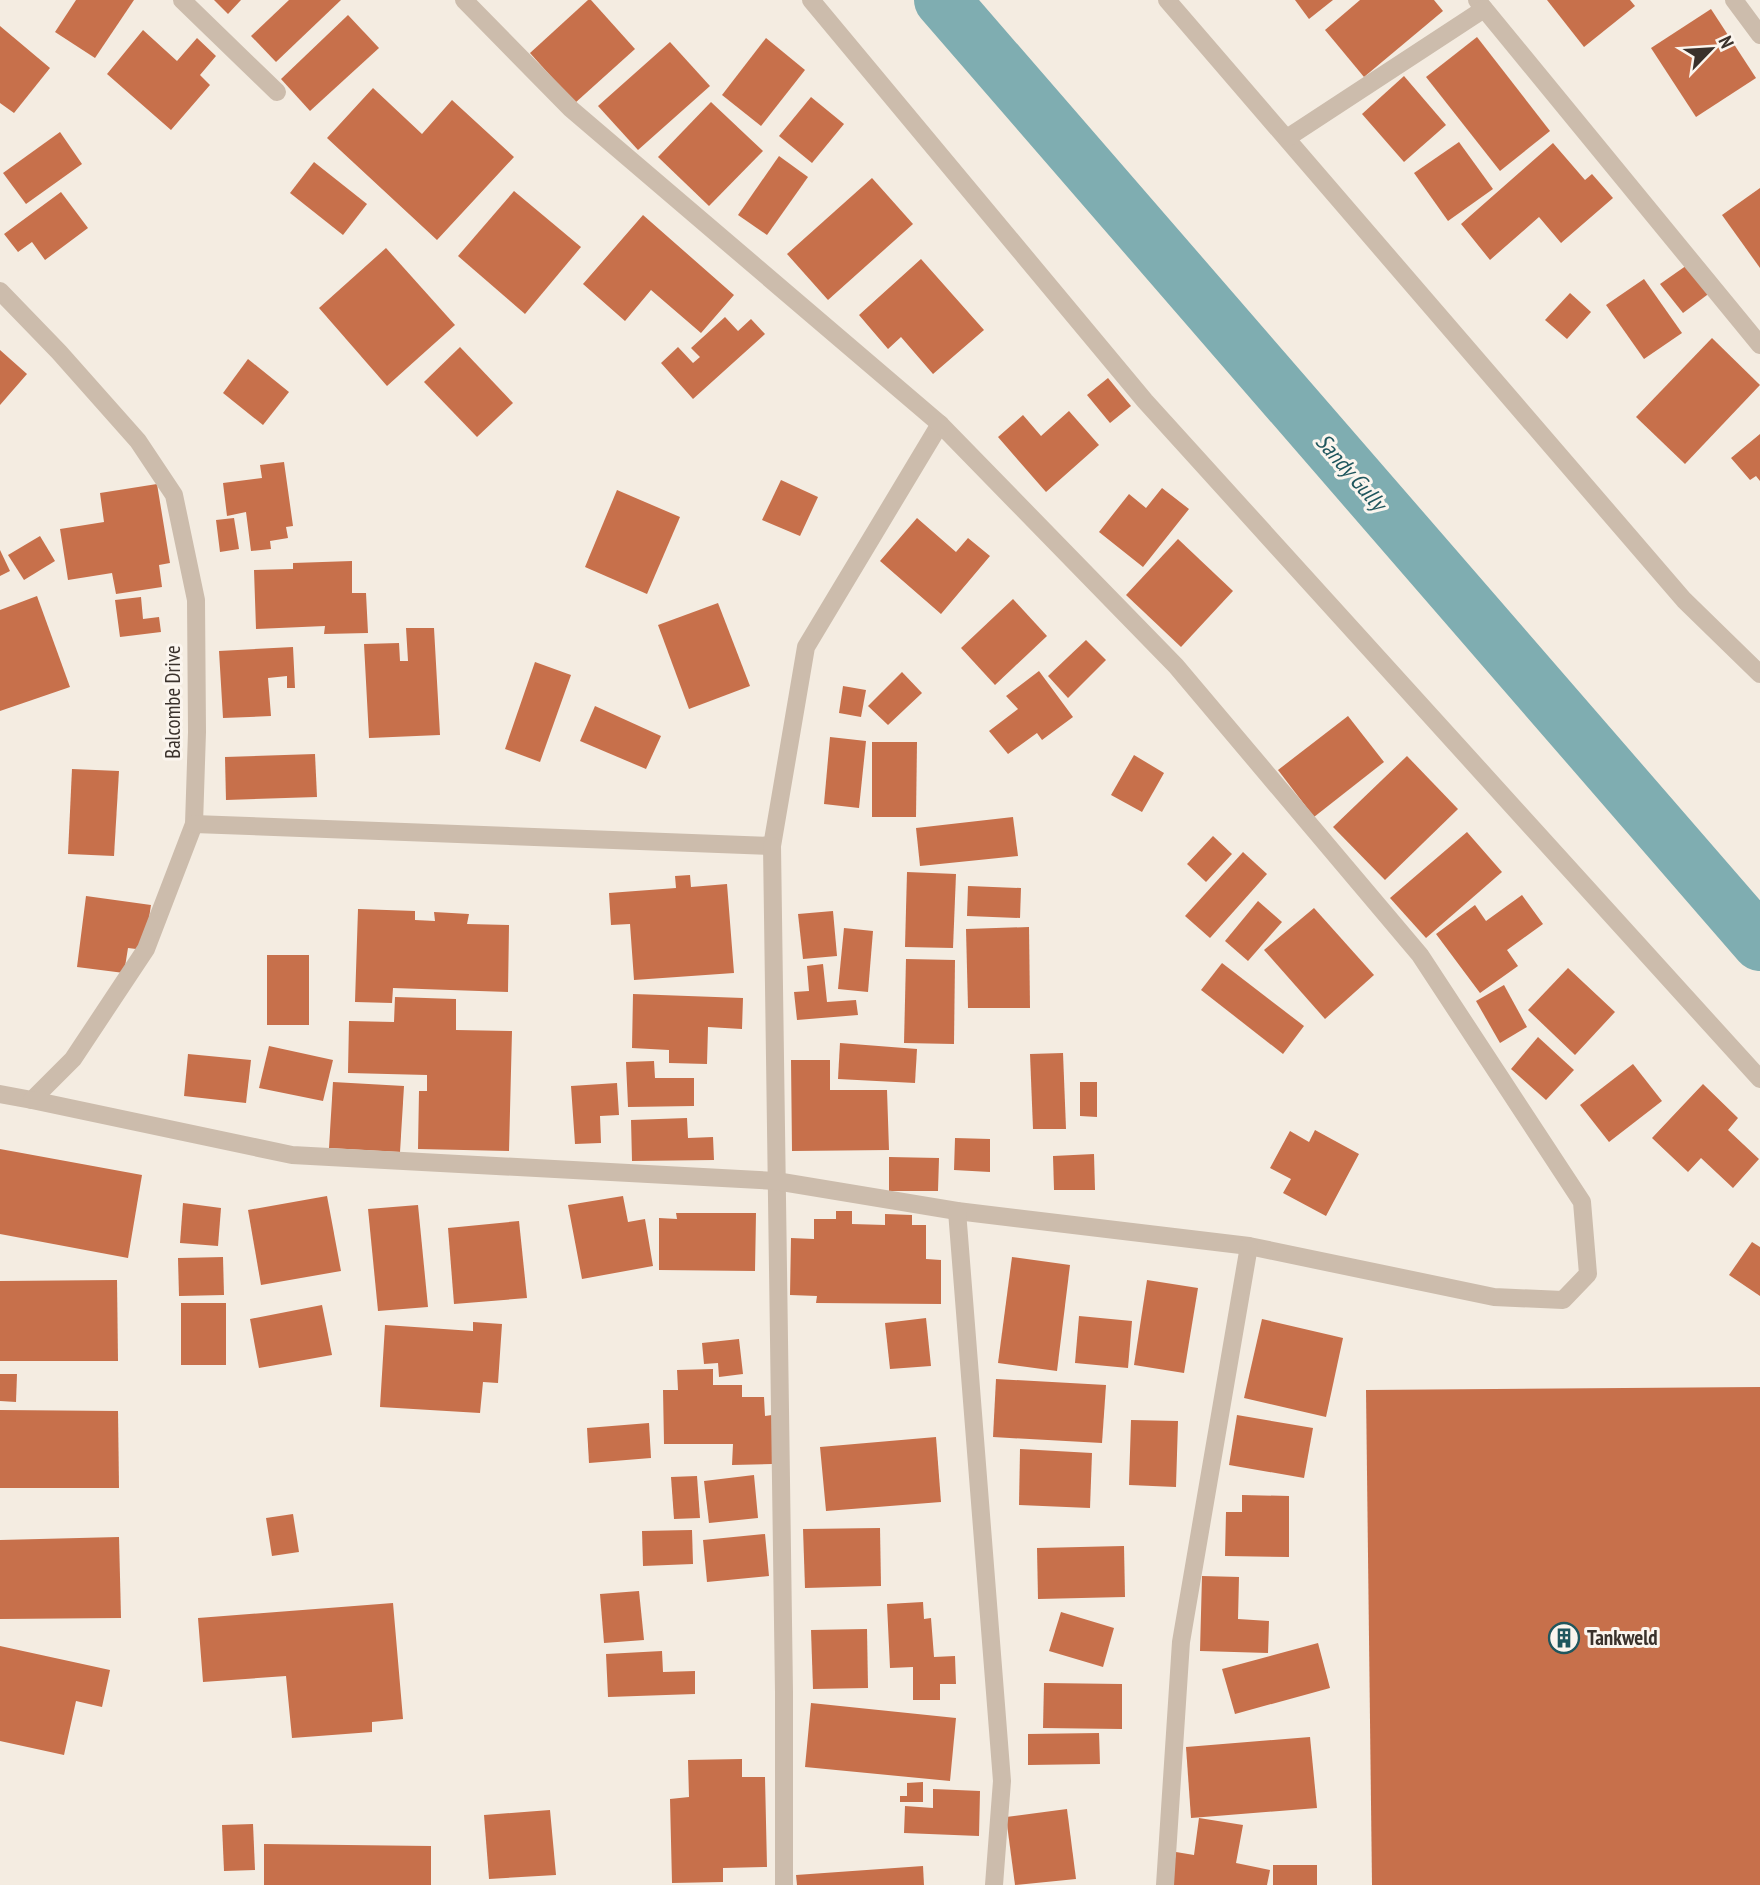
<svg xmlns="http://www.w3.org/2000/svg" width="1760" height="1885" font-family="'PT Sans Narrow',sans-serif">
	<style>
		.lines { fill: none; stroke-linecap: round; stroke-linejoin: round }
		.canal { stroke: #7fadb1; stroke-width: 56 }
		.building { fill: #c7704b }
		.minor { stroke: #ccbcac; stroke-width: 18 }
		.labels { text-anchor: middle; stroke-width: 6; stroke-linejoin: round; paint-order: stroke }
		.street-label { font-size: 21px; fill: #3a312b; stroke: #fbf5ee }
		.poi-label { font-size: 21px; font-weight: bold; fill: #3a312b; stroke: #fbf5ee; text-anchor: start }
		.water-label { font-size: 23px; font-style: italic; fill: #1f565d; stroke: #fbf5ee }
	</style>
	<rect width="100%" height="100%" fill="#f4ece1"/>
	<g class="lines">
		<path class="canal" d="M942,0L1760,943"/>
	</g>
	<g class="building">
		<path d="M76,0H134L95,58L55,32Z"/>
		<path d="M214,0H241L228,14Z"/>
		<path d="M289,0H341L276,62L251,36Z"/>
		<path d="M588,0H591L635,49L575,103L530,53Z"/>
		<path d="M1295,0H1333L1309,19Z"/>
		<path d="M1360,0H1434L1443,11L1364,77L1325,30Z"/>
		<path d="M1547,0H1630L1635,6L1584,47Z"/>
		<path d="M1711,9L1756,78L1696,117L1651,48Z"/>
		<path d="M348,15L379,48L310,111L281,79Z"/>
		<path d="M0,26L50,68L14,113L0,103Z"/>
		<path d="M143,30L177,61L197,38L216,56L200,75L210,85L171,130L107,74Z"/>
		<path d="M1477,37L1550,131L1500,171L1426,77Z"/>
		<path d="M766,38L805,70L761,126L722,95Z"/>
		<path d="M670,42L710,86L638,150L598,106Z"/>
		<path d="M1404,76L1446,125L1404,162L1362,114Z"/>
		<path d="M373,88L422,134L452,100L514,157L437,240L327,138Z"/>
		<path d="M811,97L844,124L812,163L779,136Z"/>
		<path d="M711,102L763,151L709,206L658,157Z"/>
		<path d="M60,132L82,164L26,204L3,173Z"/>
		<path d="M1459,142L1493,189L1448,221L1414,173Z"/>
		<path d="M1553,143L1585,180L1592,174L1613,198L1561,243L1539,217L1490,260L1461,224Z"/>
		<path d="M779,156L808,177L767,235L738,215Z"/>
		<path d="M314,162L367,204L343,235L290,193Z"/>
		<path d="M872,178L913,224L828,300L787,254Z"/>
		<path d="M1760,188V268L1722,215Z"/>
		<path d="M514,191L581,247L525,314L458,256Z"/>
		<path d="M61,192L88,228L45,260L32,242L18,252L4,234Z"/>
		<path d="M643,215L734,295L701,333L651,290L625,321L583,284Z"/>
		<path d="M386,248L455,325L387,386L319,308Z"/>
		<path d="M921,259L984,330L933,374L901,337L888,349L859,315Z"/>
		<path d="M1690,263L1711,292L1683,313L1660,284Z"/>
		<path d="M1644,279L1682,333L1644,359L1606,305Z"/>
		<path d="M1570,293L1591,312L1567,339L1545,320Z"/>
		<path d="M725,317L738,331L751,319L765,334L693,399L661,363L678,347L693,363L700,357L691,348Z"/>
		<path d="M1712,338L1760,385L1685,464L1636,417Z"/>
		<path d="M460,347L513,403L477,437L424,382Z"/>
		<path d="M0,350L27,374L0,405Z"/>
		<path d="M248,359L289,392L263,425L223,393Z"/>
		<path d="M1108,378L1131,406L1110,423L1087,395Z"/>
		<path d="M1069,411L1099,445L1046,492L998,437L1023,415L1041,436Z"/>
		<path d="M1760,434V481L1756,476L1750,480L1731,458Z"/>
		<path d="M284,462L293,526L286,527L288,538L270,541L271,549L251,551L246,512L227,516L223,483L262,478L260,465Z"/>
		<path d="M781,480L818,497L800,536L762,520Z"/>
		<path d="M157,484L170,563L159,565L162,587L116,594L112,573L68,580L60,529L104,522L100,493Z"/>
		<path d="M1162,488L1189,509L1143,567L1099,532L1129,494L1146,508Z"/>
		<path d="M617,490L680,517L647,594L585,567Z"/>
		<path d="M234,518L239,549L220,552L216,520Z"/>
		<path d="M917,518L956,552L968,538L990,556L941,614L880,561Z"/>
		<path d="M40,536L55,561L24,580L8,555Z"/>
		<path d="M1178,539L1233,591L1181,647L1126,595Z"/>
		<path d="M0,550L10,571L0,576Z"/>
		<path d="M352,561V593H366L368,633L324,634L325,626L256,629L254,570L293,569V563Z"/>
		<path d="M37,596L70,687L0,711V610Z"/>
		<path d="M141,597L143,619L159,617L161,632L120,637L115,600Z"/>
		<path d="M1013,599L1047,636L995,685L961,648Z"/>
		<path d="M718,603L750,686L689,709L658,625Z"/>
		<path d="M406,628H434L440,735L369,738L364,644L399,643L400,661H408Z"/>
		<path d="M1086,640L1106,660L1068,698L1048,676Z"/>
		<path d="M293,647L295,688H287V676L268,678L271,716L223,718L219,651Z"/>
		<path d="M535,662L571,675L540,762L505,749Z"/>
		<path d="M1039,671L1073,717L1042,740L1037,733L1008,754L989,731L1018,709L1006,696Z"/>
		<path d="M902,672L922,693L888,725L868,706Z"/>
		<path d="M843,686L866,690L861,717L839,713Z"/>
		<path d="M595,706L661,736L646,769L580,741Z"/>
		<path d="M1348,716L1384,762L1314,817L1278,770Z"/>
		<path d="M830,737L866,741L859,808L824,804Z"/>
		<path d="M872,742H917L916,817H872Z"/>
		<path d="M315,754L317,797L226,800L225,757Z"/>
		<path d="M1134,755L1164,773L1142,812L1111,795Z"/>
		<path d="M1407,756L1458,809L1385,880L1333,827Z"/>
		<path d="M72,769L119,771L114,856L68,854Z"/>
		<path d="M1013,817L1018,856L920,866L916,828Z"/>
		<path d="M1467,832L1502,872L1426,938L1390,898Z"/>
		<path d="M1213,836L1232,854L1206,882L1187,864Z"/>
		<path d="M1243,852L1267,874L1210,938L1185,916Z"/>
		<path d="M907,872L956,874L953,948L905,947Z"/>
		<path d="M690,875L691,887L727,884L734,973L634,980L630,924L611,925L609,893L676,888L675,876Z"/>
		<path d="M968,886L1021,888L1020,918L967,916Z"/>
		<path d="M1522,895L1543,924L1507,950L1518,966L1480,993L1436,934L1475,905L1486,921Z"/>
		<path d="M86,896L151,905L144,950L128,948L124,973L77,967Z"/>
		<path d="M1258,901L1282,922L1248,961L1225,941Z"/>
		<path d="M1314,908L1374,975L1325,1019L1264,950Z"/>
		<path d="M358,909L415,911V920L435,921L434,912L469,914L467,924L509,925L508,992L393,988L392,1003L355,1002Z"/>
		<path d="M833,911L837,956L803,959L798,914Z"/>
		<path d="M1029,927L1030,1008H968L966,929Z"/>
		<path d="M844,928L873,931L868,992L838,989Z"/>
		<rect x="267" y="955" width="42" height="70"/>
		<path d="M906,959L955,960L954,1044L904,1043Z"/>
		<path d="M1222,963L1304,1026L1283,1054L1201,990Z"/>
		<path d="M823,964L827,1002L856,1000L858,1015L797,1020L794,992L809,991L807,966Z"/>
		<path d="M1568,968L1615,1012L1575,1055L1528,1010Z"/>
		<path d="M1504,985L1527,1027L1500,1043L1476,1001Z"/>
		<path d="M633,994L743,998L742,1029L708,1027L707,1064L669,1063V1050L632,1048Z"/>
		<path d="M395,997L456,999V1030L512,1031L509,1151L418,1149L419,1091H427V1075L348,1073L349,1021L394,1022Z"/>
		<path d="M1538,1037L1574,1070L1546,1100L1511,1069Z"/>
		<path d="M840,1043L917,1049L915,1083L838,1079Z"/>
		<path d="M269,1046L333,1060L323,1101L259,1088Z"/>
		<path d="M1063,1053L1066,1129H1033L1030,1054Z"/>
		<path d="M188,1054L251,1060L246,1103L184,1096Z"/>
		<path d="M791,1060H830V1090H887L889,1150L792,1151Z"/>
		<path d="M654,1061L655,1078H694V1106L628,1107L626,1062Z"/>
		<path d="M1633,1064L1662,1101L1609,1142L1580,1105Z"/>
		<path d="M333,1082L404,1086L400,1152L329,1148Z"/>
		<path d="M1080,1082H1097V1117L1080,1116Z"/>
		<path d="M617,1083L619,1115L600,1116L601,1143L575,1144L571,1086Z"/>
		<path d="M1703,1084L1738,1118L1728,1130L1759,1159L1733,1188L1701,1158L1688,1172L1652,1138Z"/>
		<path d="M687,1118L688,1138L713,1137L714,1160L632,1161L631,1120Z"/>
		<path d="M1315,1130L1359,1154L1326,1216L1283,1193L1291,1179L1270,1168L1290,1131L1309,1142Z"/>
		<path d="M955,1138L990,1139V1172L954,1170Z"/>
		<path d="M0,1149L142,1175L128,1258L0,1234Z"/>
		<path d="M1094,1154L1095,1190H1054L1053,1156Z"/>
		<path d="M889,1157L939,1158L938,1191H889Z"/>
		<path d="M327,1196L341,1271L261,1285L248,1210Z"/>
		<path d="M623,1196L628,1222L645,1219L653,1266L582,1279L568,1205Z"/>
		<path d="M183,1203L221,1208L218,1246L180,1243Z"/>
		<path d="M418,1205L428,1307L378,1311L368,1209Z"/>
		<path d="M836,1211H852V1224L885,1225V1214L912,1215V1225H926V1259L941,1260V1304L816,1303L817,1296L790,1295L791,1238L814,1239V1219H836Z"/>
		<path d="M676,1213H756L755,1271L659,1270V1218L677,1219Z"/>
		<path d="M519,1221L527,1298L454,1304L448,1228Z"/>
		<path d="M1752,1242L1760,1247V1296L1729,1275Z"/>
		<path d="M223,1257L224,1295L179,1296L178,1258Z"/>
		<path d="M1012,1257L1070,1265L1057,1371L998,1363Z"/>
		<path d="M117,1280L118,1361H0V1281Z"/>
		<path d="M1147,1280L1198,1288L1184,1373L1134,1365Z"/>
		<rect x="181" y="1303" width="45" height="62"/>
		<path d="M322,1305L332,1355L259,1368L250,1319Z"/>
		<path d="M1079,1316L1132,1321L1128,1368L1075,1363Z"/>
		<path d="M926,1318L931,1366L890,1369L885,1323Z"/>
		<path d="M1262,1319L1343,1338L1326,1417L1244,1398Z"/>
		<path d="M473,1322L502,1324L498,1383L483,1382L480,1413L380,1407L385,1325L473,1331Z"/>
		<path d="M739,1339L743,1374L719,1377L718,1363L704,1364L702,1343Z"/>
		<path d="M713,1369V1385H742V1397H764L765,1416L772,1415V1464L732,1465L733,1444H664L663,1390H678L677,1370Z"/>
		<path d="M0,1374H17L16,1402L0,1401Z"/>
		<path d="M996,1379L1106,1385L1102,1443L993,1437Z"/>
		<path d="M1760,1387V1885H1372L1366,1390Z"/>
		<path d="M0,1410L118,1411L119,1488H0Z"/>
		<path d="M1237,1415L1313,1428L1304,1478L1229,1465Z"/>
		<path d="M1131,1420L1178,1421L1176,1487L1129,1485Z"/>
		<path d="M649,1423L651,1458L589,1463L587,1428Z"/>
		<path d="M936,1437L941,1502L826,1511L820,1447Z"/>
		<path d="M1020,1449L1092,1453L1090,1508L1019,1505Z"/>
		<path d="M754,1475L758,1518L709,1523L704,1481Z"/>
		<path d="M697,1476L700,1518L674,1519L671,1477Z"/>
		<path d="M1242,1495L1289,1496V1557L1225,1556L1226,1512H1242Z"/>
		<path d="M293,1514L299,1552L272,1556L266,1518Z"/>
		<path d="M880,1528L881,1586L805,1588L803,1529Z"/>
		<path d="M692,1530L693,1564L643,1566L642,1531Z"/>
		<path d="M765,1534L769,1576L707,1582L703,1540Z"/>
		<path d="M119,1537L121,1618L0,1619V1540Z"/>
		<path d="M1124,1546L1125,1597L1038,1599L1037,1548Z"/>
		<path d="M1202,1576L1239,1577L1238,1619L1269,1621L1268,1653L1200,1651Z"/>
		<path d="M639,1591L644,1640L604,1643L600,1594Z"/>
		<path d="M923,1602L924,1619L931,1618L934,1657L955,1656L956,1684H940V1700H913V1667L890,1668L887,1604Z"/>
		<path d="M393,1603L403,1719L372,1722V1732L292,1738L286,1676L203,1682L198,1618Z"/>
		<path d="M1061,1612L1114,1628L1103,1667L1049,1651Z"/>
		<path d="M867,1629L868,1688L813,1689L811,1630Z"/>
		<path d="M1318,1643L1330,1688L1235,1714L1222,1669Z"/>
		<path d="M0,1646L110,1670L102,1707L76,1701L64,1755L0,1741Z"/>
		<path d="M662,1651L663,1672L695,1671V1694L608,1697L606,1654Z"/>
		<path d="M1044,1683L1122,1684V1729L1043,1728Z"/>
		<path d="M811,1703L956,1718L950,1781L805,1767Z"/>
		<path d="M1099,1733L1100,1764L1028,1765V1734Z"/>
		<path d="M1310,1737L1317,1808L1191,1818L1186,1747Z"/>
		<path d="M742,1759V1777H765L767,1867L723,1868V1882L672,1883L670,1799L689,1797L688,1760Z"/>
		<path d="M923,1782V1802H900V1796H907V1783Z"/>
		<path d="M933,1789L980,1791L979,1836L904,1833L905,1806L933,1808Z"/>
		<path d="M1067,1809L1076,1879L1015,1885L1006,1817Z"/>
		<path d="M550,1810L556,1875L489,1879L484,1815Z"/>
		<path d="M1199,1818L1243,1825L1236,1863L1270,1870L1267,1885H1171L1176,1852L1194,1855Z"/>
		<path d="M253,1824L255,1870L224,1871L222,1825Z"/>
		<path d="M264,1844L431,1846V1885H264Z"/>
		<rect x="1273" y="1865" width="44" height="20"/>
		<path d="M923,1866L924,1885H797L796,1875Z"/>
	</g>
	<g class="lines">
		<g class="minor">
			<path d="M182,0L277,92"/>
			<path d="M811,0L1145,401L1760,1079"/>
			<path d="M1167,0L1684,600L1760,674"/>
			<path d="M1477,0L1760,345"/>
			<path d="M1734,0L1760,35"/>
			<path d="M1287,138L1484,9"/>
			<path d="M0,291L59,352L138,441L174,495L196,600L197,732L194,824L146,949L73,1059L32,1100L0,1094"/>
			<path d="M194,824L772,846L806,647L940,424"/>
			<path d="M772,846L784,1692V1885"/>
			<path d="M32,1100L292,1155L776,1181L957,1211L1249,1246L1494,1297L1563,1300L1588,1274L1582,1202L1420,955L1176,666L940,424L571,109L464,0"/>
			<path d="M957,1211L1002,1781L994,1885"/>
			<path d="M1165,1885L1181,1642L1249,1246"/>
		</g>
	</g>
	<defs>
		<g id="building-ring" transform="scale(1.575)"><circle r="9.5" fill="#fbf5ee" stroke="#1f565d" stroke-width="1.5"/><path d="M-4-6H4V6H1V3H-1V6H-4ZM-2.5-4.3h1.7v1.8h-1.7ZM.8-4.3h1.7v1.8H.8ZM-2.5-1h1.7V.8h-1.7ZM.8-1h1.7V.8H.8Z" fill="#1f565d"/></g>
	</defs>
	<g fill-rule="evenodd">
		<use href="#building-ring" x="1564" y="1638"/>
	</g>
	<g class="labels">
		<g class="street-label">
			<text transform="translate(173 702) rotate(-90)" y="7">Balcombe Drive</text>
		</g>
		<g class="poi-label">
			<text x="1587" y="1645">Tankweld</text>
		</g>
		<g class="water-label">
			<text transform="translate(1351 472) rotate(49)" y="8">Sandy Gully</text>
		</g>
	</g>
	<g transform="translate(1711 49) rotate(65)" stroke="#fbf5ee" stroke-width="5" paint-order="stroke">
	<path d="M0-5L12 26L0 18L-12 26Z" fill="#3a312b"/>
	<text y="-10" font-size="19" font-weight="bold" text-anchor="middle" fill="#3a312b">N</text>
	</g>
</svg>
